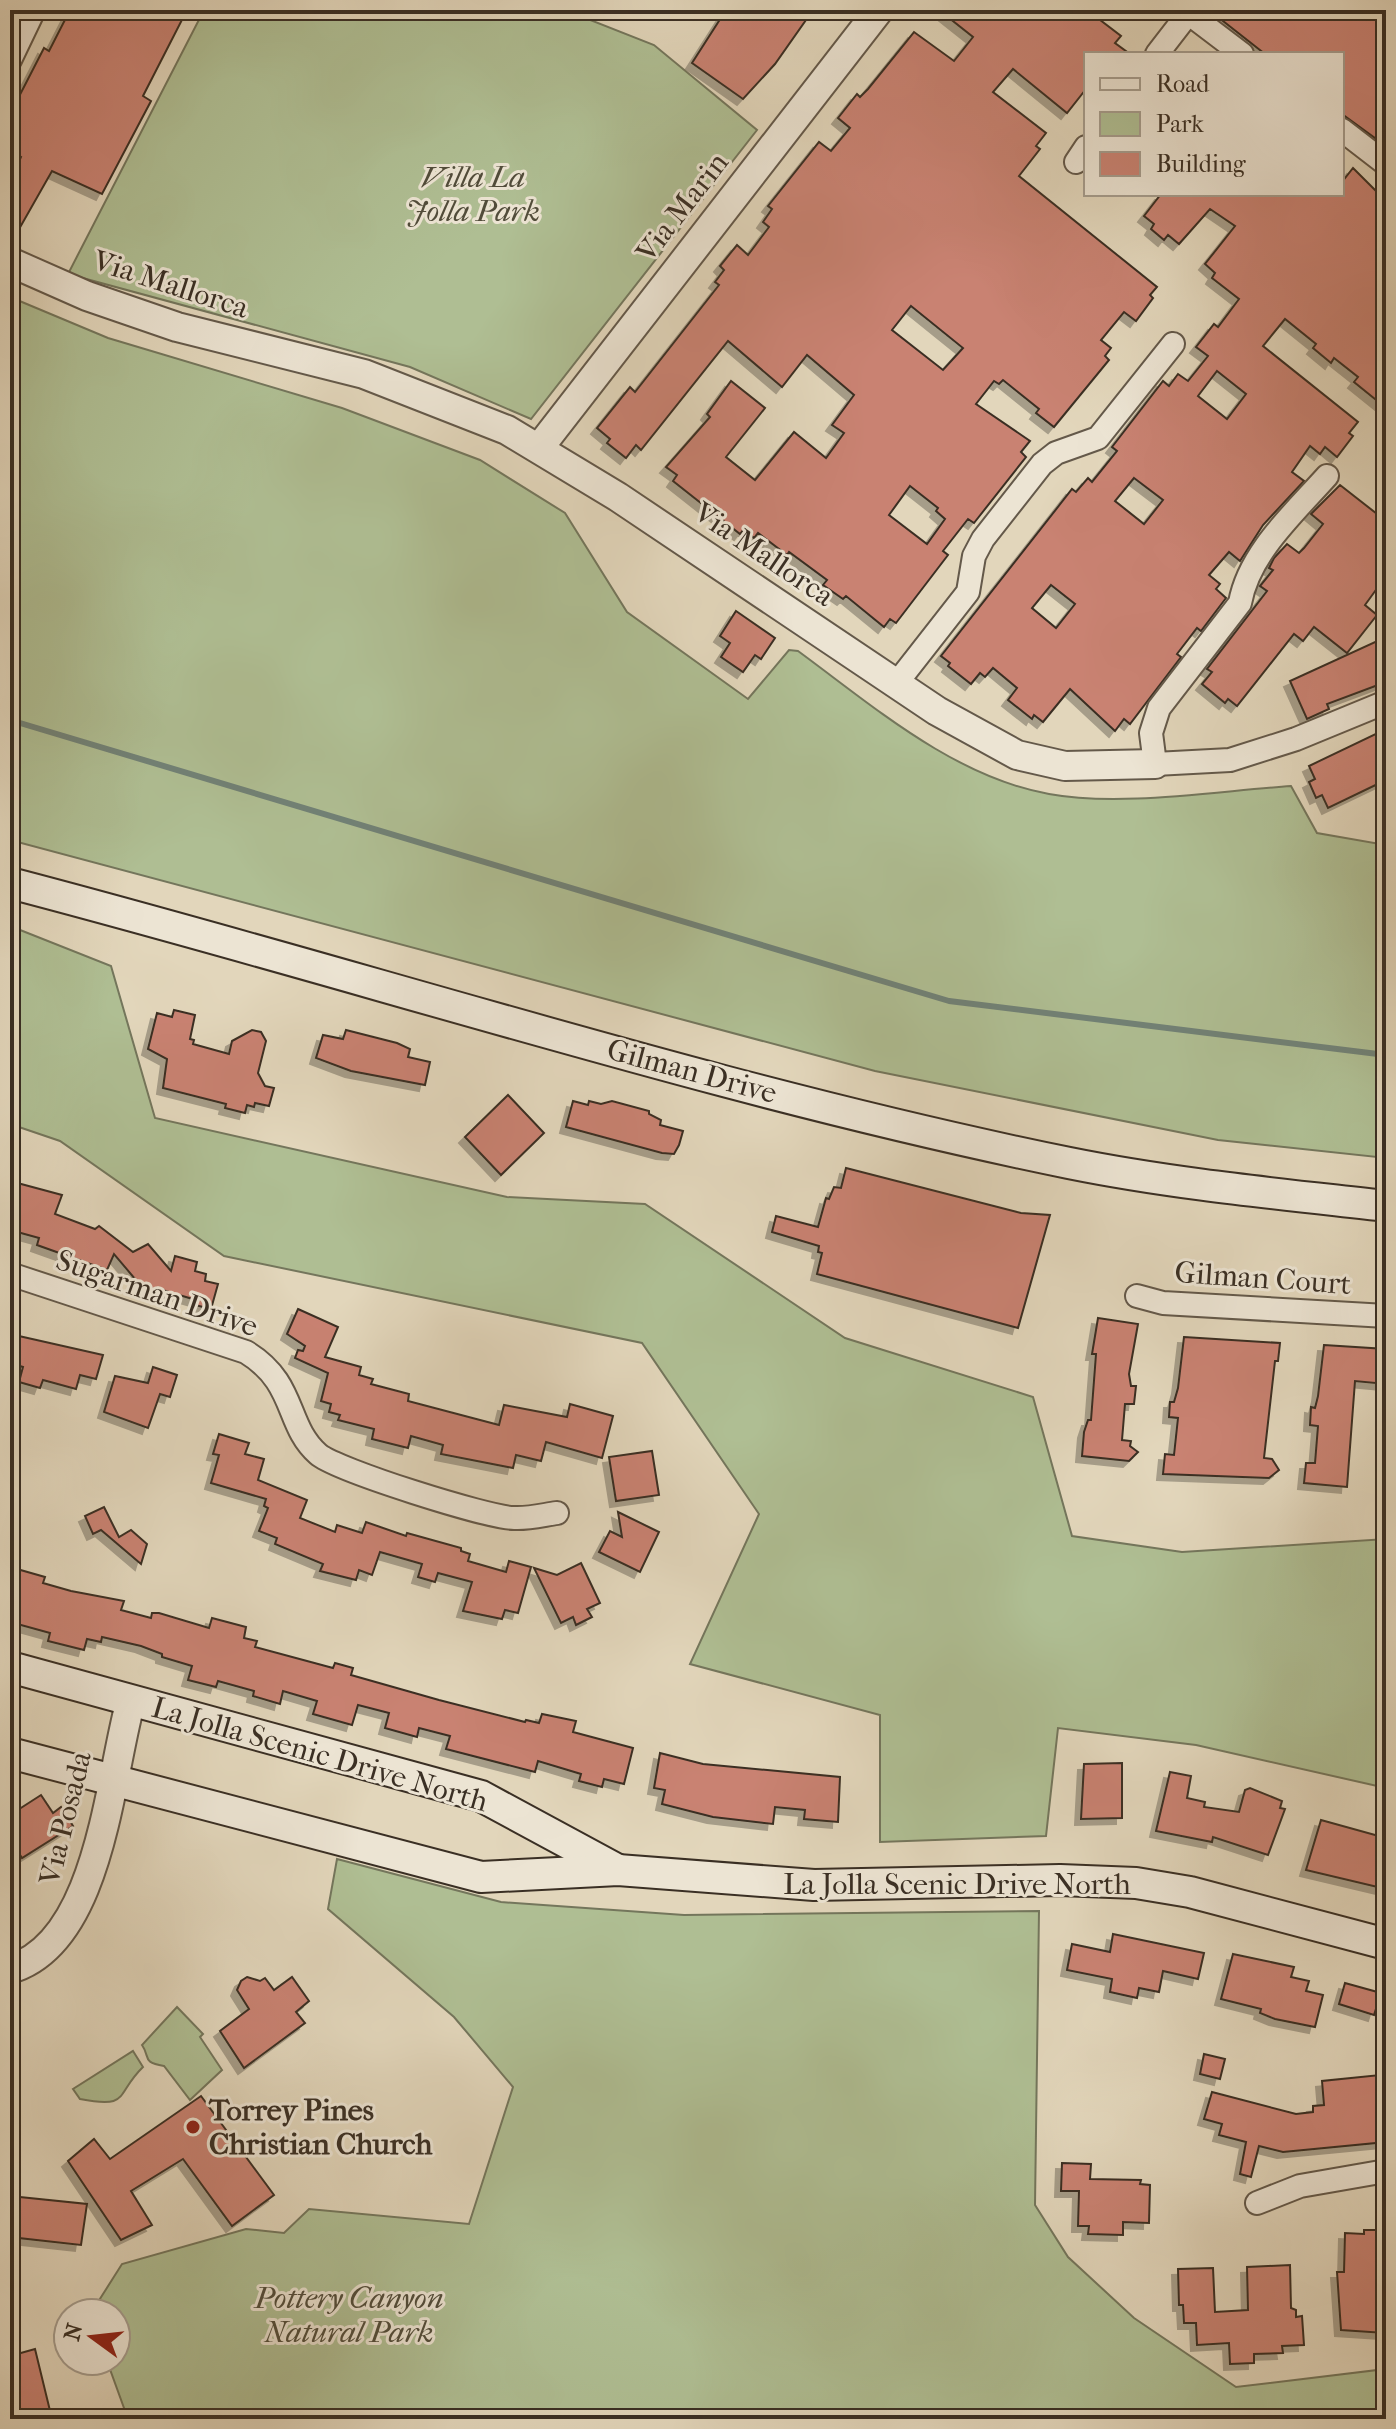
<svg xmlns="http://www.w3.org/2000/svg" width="1396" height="2429" font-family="'IM FELL French Canon',serif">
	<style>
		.green { fill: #afbe93; stroke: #74765c; stroke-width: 2 }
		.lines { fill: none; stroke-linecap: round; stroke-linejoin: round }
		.stream { stroke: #718277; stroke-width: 6 }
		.building { fill: #c98272; stroke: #3a2f24; stroke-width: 2; fill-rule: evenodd; filter: url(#shadow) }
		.minor-casing { stroke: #64594a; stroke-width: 26 }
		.tertiary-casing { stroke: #64594a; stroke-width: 32 }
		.secondary-casing { stroke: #3a2f24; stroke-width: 34 }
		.minor { stroke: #ece4d3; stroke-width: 22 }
		.tertiary { stroke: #ece4d3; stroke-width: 28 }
		.secondary { stroke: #ece4d3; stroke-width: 30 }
		.poi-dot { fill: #8f2418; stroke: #ece4d3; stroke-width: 3 }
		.labels { text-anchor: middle; stroke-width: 6; stroke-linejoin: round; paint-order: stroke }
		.park-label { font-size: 30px; font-style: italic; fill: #514c3a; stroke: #ece4d3 }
		.street-label { font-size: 30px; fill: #3a2f24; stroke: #ece4d3 }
		.poi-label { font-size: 30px; font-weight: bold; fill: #3a2f24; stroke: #ece4d3; text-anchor: start }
	</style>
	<defs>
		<filter id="shadow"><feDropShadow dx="-6" dy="6" stdDeviation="0" flood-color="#0004"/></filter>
	</defs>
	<rect width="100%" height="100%" fill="#e2d6bb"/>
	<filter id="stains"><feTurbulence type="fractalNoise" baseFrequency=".0025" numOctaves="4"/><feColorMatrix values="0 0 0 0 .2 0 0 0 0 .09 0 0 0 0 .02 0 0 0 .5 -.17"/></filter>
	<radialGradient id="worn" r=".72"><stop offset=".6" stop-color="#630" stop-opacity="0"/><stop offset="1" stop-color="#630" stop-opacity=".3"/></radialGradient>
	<g class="green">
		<path d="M204,10H565L654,45L757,130L531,419L410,367L68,274Z"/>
		<path d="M10,297L108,338L342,408L480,460L565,513L627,612L748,699L789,650L798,651C873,706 954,777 1049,794C1120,807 1217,791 1291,786L1317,833L1386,845V1158L1218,1140L875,1071L10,840Z"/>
		<path d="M10,926L111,966L155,1118L507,1197L645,1204L845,1338L1033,1397L1072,1536L1182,1552L1386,1539V1788L1196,1745L1058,1728L1046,1836L880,1842V1715L690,1664L759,1514L642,1343L224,1256L60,1141L10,1124Z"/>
		<path d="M337,1859L501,1902L684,1915L1039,1911L1035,2205L1068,2257L1134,2318L1236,2387L1386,2369V2419H128L107,2361H116V2313H99L98,2302L122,2264L246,2229L284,2233L309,2209L469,2224L513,2087L454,2017L328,1909Z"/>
		<path d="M177,2007L203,2034L200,2037L222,2070L190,2100L164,2066C141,2062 151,2058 142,2045Z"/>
		<path d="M133,2051L143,2067C115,2094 131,2109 80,2099L73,2089Z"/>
	</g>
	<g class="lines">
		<path class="stream" d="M10,720L949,1001L1386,1055"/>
	</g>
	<g class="building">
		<path d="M70,10H187L143,96L151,101L102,194L52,171L10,245V182L21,157L10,151V114L44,48L49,51Z"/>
		<path d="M726,10H813L775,64L743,99L692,63Z"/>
		<path d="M939,10H1087L1121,36L1115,43L1130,54H1086V89L1067,113L1013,69L993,92L1046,133L1036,146L1040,149L1019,176L1157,287L1150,295L1153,298L1136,321L1124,312L1101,340L1111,348L1105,356L1109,360L1054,427L1036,413L1039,409L1003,380L999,384L994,381L976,404L1030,441L1021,452L1026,457L974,523L968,519L943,551L948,555L896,623L890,619L884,627L846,596L843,599L823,585L827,580L789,552L787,555L758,533L754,538L744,529L740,534L673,481L677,475L666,467L710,417L707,414L731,381L765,408L726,457L755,480L794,432L826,458L844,433L832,425L854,395L807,355L782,387L728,341L641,450L636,445L626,458L607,443L610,439L597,428L630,387L635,392L719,285L715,282L724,270L720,266L737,245L748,255L769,227L763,222L772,209L768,206L819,142L831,151L850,128L838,118L857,94L860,97L868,89L914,32L954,61L973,37ZM911,306L963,348L943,370L892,330ZM910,486L938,508L936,511L945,519L927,544L889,515Z"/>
		<path d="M1209,10H1386V146L1342,114V54H1265Z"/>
		<path d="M1353,168L1386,201V408L1354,382L1358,377L1334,358L1331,363L1313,348L1316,344L1285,319L1263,346L1358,422L1349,433L1353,436L1337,457L1325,447L1320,454L1310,446L1292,472L1304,481L1263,525L1240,561L1229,552L1209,575L1220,584L1216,589L1226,598L1201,631L1197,628L1177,654L1181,657L1130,724L1124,719L1115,731L1070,689L1043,722L1034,715L1032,719L1008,700L1017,688L993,668L985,677L980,673L971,684L948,666L950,663L941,656L1072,489L1076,492L1088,478L1092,482L1117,451L1112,447L1163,381L1169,386L1178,374L1188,381L1208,356L1196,347L1214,324L1218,327L1239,299L1212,278L1215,273L1205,264L1235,226L1210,209L1179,244L1168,235L1164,240L1151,229L1154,224L1144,216L1161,194H1342V182ZM1217,371L1246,394L1227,419L1198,396ZM1134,478L1163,500L1144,524L1115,501ZM1051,585L1075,604L1056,628L1032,608Z"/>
		<path d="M1340,485L1386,521V576L1365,605L1377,615L1347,653L1314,627L1303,641L1294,634L1237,706L1228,699L1225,703L1202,684L1212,672L1207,669L1267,591L1260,586L1273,570L1269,568L1274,558L1287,544L1299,553L1304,548L1323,524L1311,514Z"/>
		<path d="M736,611L775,638L761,659L755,655L743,672L721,657L730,643L720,636Z"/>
		<path d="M1386,637V682L1327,704L1329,709L1307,719L1290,681Z"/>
		<path d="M1386,729V780L1328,808L1322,795L1316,798L1309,782L1315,779L1309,766Z"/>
		<path d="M174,1010L195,1015L190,1039L194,1040L193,1044L229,1054L232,1041L252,1030L261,1032L266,1041L258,1073L265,1086L274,1088L269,1106L255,1103L254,1107L247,1105L245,1113L225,1108L226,1104L163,1088L167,1059L148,1049L157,1013L172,1017Z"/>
		<path d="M346,1030L397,1043L410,1049L408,1057L430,1062L425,1085L351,1071L316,1058L323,1035L343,1039Z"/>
		<path d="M508,1095L544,1133L501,1175L465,1137Z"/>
		<path d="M573,1101L588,1105L589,1101L601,1104L612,1101L649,1111V1114L661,1120L660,1125L683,1131L679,1145L674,1154L662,1153L566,1127Z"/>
		<path d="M846,1168L1021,1213L1050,1215L1018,1328L817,1274L822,1253L818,1252L819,1246L772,1232L776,1216L818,1227L826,1198L829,1199L834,1187L841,1188Z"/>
		<path d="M10,1181L62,1195L55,1214L95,1229L99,1226L133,1252L148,1244L171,1271L175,1256L197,1262L195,1271L206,1274L205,1281L218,1284L211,1309L195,1305L196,1300L159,1289L157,1295L140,1291L141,1286L114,1254L107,1270L37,1245L39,1238L10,1230Z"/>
		<path d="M298,1309L338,1327L325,1357L361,1367L359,1375L373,1379L371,1384L409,1394L408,1401L499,1425L504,1405L567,1417L570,1404L613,1416L602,1458L546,1442L541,1461L516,1455L513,1468L441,1454L443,1445L411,1436L408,1448L372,1439L374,1429L338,1420L340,1415L329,1412L331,1404L321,1401L328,1373L295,1358L298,1350L303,1351L305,1346L287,1334Z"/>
		<path d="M1098,1318L1138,1324L1129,1374L1131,1386H1136L1134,1404H1125L1122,1440L1131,1441L1130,1446L1138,1452L1129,1461L1082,1456L1084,1432L1088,1420H1091L1096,1354H1092Z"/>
		<path d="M10,1334L103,1355L96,1379L80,1375L76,1389L43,1380L40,1388L19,1382L23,1367L10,1363Z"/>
		<path d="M1184,1337L1280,1343L1278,1361H1275L1264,1458L1272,1459L1279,1470L1269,1478L1163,1474L1165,1454L1174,1455L1178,1418L1169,1417L1170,1402H1174L1178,1388Z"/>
		<path d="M1324,1345L1386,1349V1384L1355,1381L1347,1487L1304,1483L1306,1463H1315L1318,1426L1310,1425L1311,1407L1315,1408L1318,1396Z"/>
		<path d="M153,1367L177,1375L170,1397L160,1394L148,1428L104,1412L115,1376L148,1383Z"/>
		<path d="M219,1434L249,1443L245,1454L264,1459L258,1480L307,1500L300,1518L335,1532L337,1525L362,1533L366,1522L406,1536L407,1533L461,1548V1551L470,1554L468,1561L506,1572L509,1561L531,1567L518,1613L505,1610L502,1619L463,1611L472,1582L438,1573L435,1582L418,1577L422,1564L380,1552L372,1575L359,1570L356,1580L320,1571L323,1564L275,1544L277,1538L259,1531L268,1508L264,1506L266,1499L211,1483L219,1455L213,1454Z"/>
		<path d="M652,1451L659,1495L616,1501L609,1457Z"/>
		<path d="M104,1507L119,1537L131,1530L147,1544L141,1564L101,1530L93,1534L85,1516Z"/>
		<path d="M618,1512L659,1532L640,1572L599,1552L610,1531L622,1537Z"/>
		<path d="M581,1563L600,1603L587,1609L592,1617L576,1625L573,1617L561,1623L534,1568L557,1575Z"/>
		<path d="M10,1567L45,1577L43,1583L71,1591L124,1601L121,1610L151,1618L152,1613H159L209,1628L212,1618L246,1627L244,1638L257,1641L255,1647L333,1668L335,1663L353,1668L351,1675L439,1700L525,1722L526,1720L539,1723L542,1714L576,1721L573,1732L633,1748L624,1784L604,1779L602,1787L579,1781L581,1774L538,1761L535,1772L446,1749L450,1736L419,1728L417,1737L385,1728L389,1713L358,1705L352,1725L313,1714L317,1701L283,1691L280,1704L253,1696L254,1691L218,1681L216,1687L188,1680L192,1666L162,1657V1654L141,1646L102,1637L101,1642L87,1639L84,1650L48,1641L50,1633L10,1622Z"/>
		<path d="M660,1753L703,1764L840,1777L838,1822L804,1819L805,1810L775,1807L773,1824L713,1817L662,1804L665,1790L654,1788Z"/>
		<path d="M1122,1763V1818L1081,1819L1084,1764Z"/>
		<path d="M1170,1772L1191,1776L1187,1798L1205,1802L1204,1807L1239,1812L1245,1790L1250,1788L1282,1801L1280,1808L1285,1809L1268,1855L1213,1837L1212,1842L1156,1831Z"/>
		<path d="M41,1795L53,1813L61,1807L73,1826L22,1858L10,1839V1815Z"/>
		<path d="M1321,1820L1386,1838V1889L1306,1870Z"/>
		<path d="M1113,1934L1204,1953L1198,1979L1163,1971L1159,1992L1139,1988L1137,1998L1110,1992L1112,1979L1067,1970L1072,1944L1110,1952Z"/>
		<path d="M1233,1954L1294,1967L1291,1977L1309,1981L1306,1991L1323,1995L1315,2027L1275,2019L1260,2013L1261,2009L1221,1999Z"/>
		<path d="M247,1977L260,1981L265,1978L274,1990L292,1977L309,2001L296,2012L305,2023L244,2068L220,2031L249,2009L237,1990L241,1981Z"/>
		<path d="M1345,1983L1381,1993L1374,2015L1339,2004Z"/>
		<path d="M1204,2054L1225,2059L1220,2079L1200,2074Z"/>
		<path d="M1380,2075L1382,2099H1386V2142L1283,2152L1259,2146L1251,2177L1240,2174L1246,2142L1219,2135L1222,2124L1204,2119L1212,2092L1296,2114L1313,2112V2106L1324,2105L1322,2081Z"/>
		<path d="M201,2096L274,2195L232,2226L183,2159L131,2191L152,2225L121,2240L68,2161L94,2139L110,2159Z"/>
		<path d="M1062,2163L1091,2164L1090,2179L1141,2180L1140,2184L1150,2185L1149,2223L1123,2222V2235L1088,2234L1089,2226H1078L1079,2191H1061Z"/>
		<path d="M10,2196L87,2204L81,2245L10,2237Z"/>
		<path d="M1364,2230H1382L1385,2234V2333L1341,2330L1337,2272H1344L1345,2233L1364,2234Z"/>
		<path d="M1290,2265L1291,2308L1296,2310V2317L1302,2316L1304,2345L1282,2346L1283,2353L1254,2354V2363L1230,2364L1229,2343L1197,2345L1196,2323H1184L1183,2305H1179L1178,2269L1213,2268L1215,2312L1248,2310L1247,2267Z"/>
		<path d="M35,2349L52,2419H10V2356Z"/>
	</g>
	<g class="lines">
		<g class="minor-casing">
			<g id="minor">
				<path d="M1188,13L1242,54"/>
				<path d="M1157,54L1191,10"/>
				<path d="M10,60L34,10"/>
				<path d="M1342,130L1386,164"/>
				<path d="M1076,162L1086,147"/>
				<path d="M1327,476C1294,513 1249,553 1240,603L1159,708L1151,733L1155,764L1230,760L1296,739L1386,702"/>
				<path d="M896,684L968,592L974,556L983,539L1042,464L1056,453L1098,438L1173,344"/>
				<path d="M10,1274L246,1352C297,1383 285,1425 318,1454C336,1470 489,1518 514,1518C528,1519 543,1515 557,1513"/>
				<path d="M1137,1296L1163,1303L1386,1316"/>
				<path d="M1257,2203L1300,2186L1386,2171"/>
			</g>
		</g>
		<g class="tertiary-casing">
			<g id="tertiary">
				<path d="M10,262L87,296L177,327L364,374L507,430L618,497L937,711L1017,755L1065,766L1155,764"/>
				<path d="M539,448L879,10"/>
				<path d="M10,1969C100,1943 109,1779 131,1700"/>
			</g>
		</g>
		<g class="secondary-casing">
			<g id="secondary">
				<path d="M10,883C363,975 711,1090 1069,1163C1173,1184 1280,1194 1386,1206"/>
				<path d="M10,1667L481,1796L616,1869"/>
				<path d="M10,1753L481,1877L618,1870L814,1885L1060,1880L1136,1883L1190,1892L1386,1944"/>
			</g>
		</g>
		<use href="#minor" class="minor"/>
		<use href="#tertiary" class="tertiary"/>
		<use href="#secondary" class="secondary"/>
	</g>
	<circle class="poi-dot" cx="193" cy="2127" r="8"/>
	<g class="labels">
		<g class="park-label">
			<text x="473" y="187">Villa La<tspan x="473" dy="34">Jolla Park</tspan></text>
			<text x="349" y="2308">Pottery Canyon<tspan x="349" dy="34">Natural Park</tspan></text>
		</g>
		<g class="street-label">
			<text transform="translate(682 207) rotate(-52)" y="10">Via Marin</text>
			<text transform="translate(171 284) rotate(18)" y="10">Via Mallorca</text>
			<text transform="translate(764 554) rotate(34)" y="10">Via Mallorca</text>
			<text transform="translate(692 1071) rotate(15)" y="10">Gilman Drive</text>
			<text transform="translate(1263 1278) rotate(4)" y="10">Gilman Court</text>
			<text transform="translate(157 1293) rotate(19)" y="10">Sugarman Drive</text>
			<text transform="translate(320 1754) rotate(16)" y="10">La Jolla Scenic Drive North</text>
			<text transform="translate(65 1818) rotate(-76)" y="10">Via Posada</text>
			<text x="957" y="1894">La Jolla Scenic Drive North</text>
		</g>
		<g class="poi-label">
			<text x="209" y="2120">Torrey Pines<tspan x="209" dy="34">Christian Church</tspan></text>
		</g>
	</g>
	<rect width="1396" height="2429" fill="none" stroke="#e2d6bb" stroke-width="40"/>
	<rect x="12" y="12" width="1372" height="2405" fill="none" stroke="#3a2f24" stroke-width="4"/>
	<rect x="20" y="20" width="1356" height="2389" fill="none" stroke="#3a2f24" stroke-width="2"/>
	<rect x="1084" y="52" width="260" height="144" fill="#ece4d3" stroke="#a59c8d" stroke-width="2"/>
	<rect x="1100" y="78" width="40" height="12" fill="#ece4d3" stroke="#a59c8d" stroke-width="2"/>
	<text x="1156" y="92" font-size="24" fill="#3a2f24">Road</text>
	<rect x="1100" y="112" width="40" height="24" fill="#afbe93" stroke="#a59c8d" stroke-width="2"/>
	<text x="1156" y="132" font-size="24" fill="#3a2f24">Park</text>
	<rect x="1100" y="152" width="40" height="24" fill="#c98272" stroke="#a59c8d" stroke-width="2"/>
	<text x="1156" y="172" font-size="24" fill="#3a2f24">Building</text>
	<g transform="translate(92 2337) rotate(285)"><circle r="38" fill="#ece4d3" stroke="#a59c8d" stroke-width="2"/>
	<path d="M0-6L14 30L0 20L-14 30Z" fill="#8f2418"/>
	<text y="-12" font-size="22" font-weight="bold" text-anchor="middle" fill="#3a2f24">N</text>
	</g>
	<rect width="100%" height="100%" filter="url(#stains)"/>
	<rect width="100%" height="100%" fill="url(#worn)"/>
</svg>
